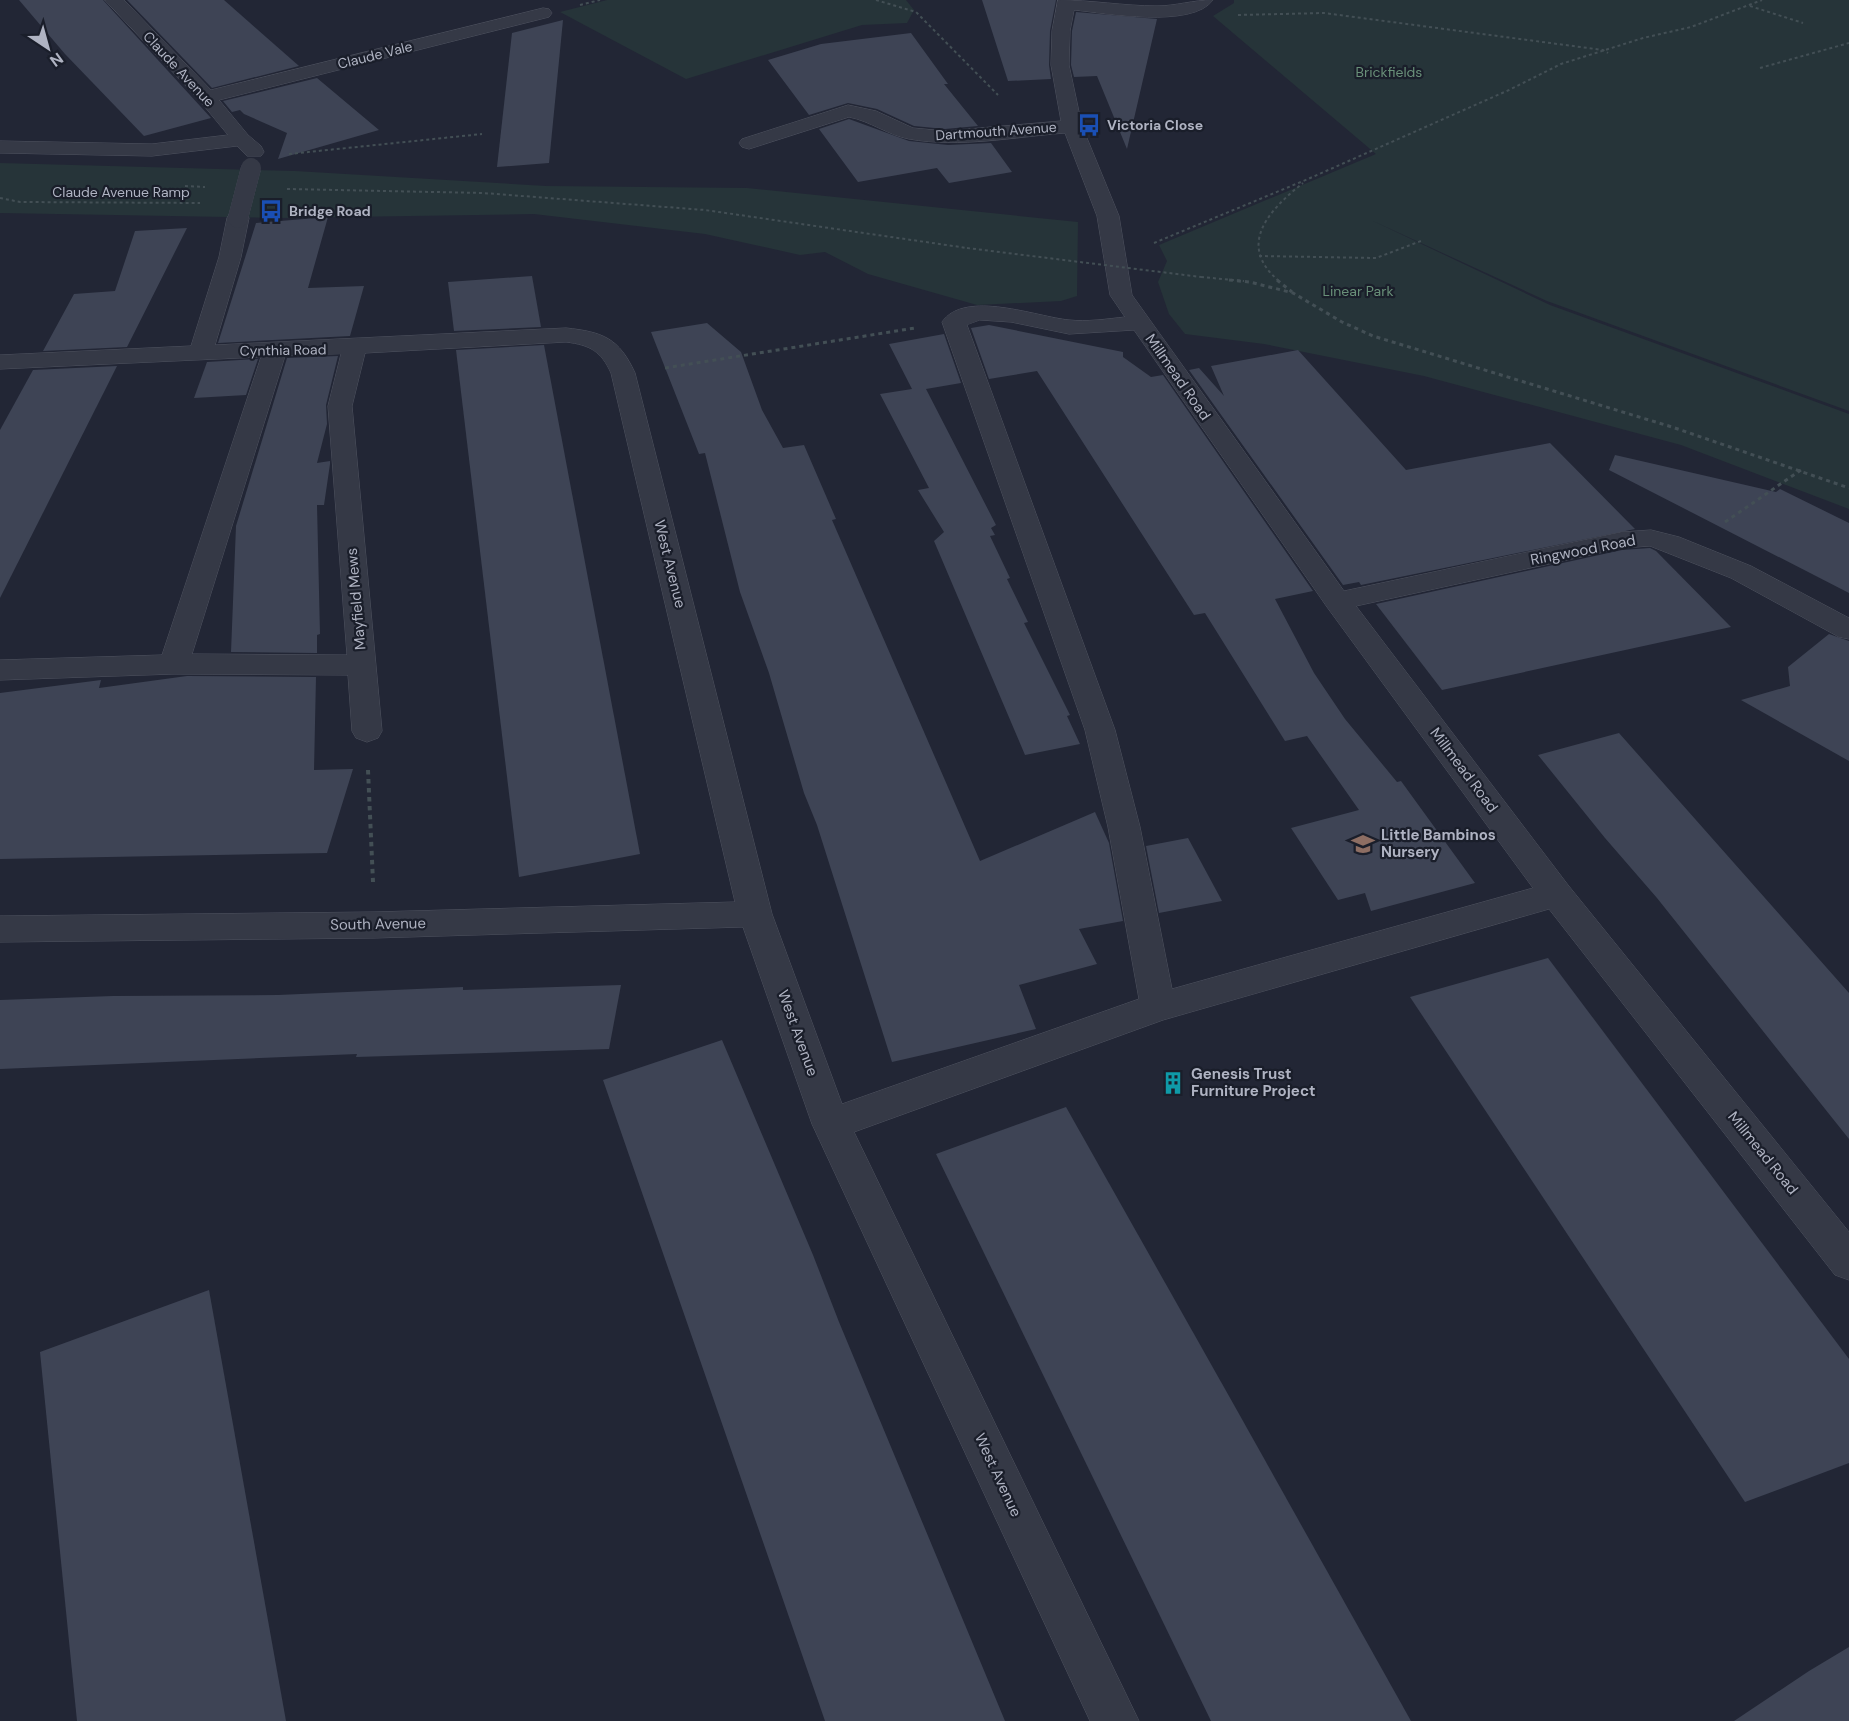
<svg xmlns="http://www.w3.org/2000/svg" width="1849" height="1721" font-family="'DM Sans',sans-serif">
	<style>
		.green { fill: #263439 }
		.building { fill: #3e4455 }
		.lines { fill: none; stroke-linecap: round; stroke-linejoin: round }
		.minor-casing { stroke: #4f5360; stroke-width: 1 }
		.path-far2 { stroke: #434f55; stroke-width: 2; stroke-dasharray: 3 3; stroke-linecap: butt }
		.path-far1 { stroke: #434f55; stroke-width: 3; stroke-dasharray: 4 4; stroke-linecap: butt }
		.path { stroke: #434f55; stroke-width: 4; stroke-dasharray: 4.5 4.5; stroke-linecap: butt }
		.minor { fill: #353946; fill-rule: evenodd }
		.minor-bridge-casing { stroke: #4f5360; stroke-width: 20; stroke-linecap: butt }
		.path-bridge { stroke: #434f55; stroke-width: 2; stroke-dasharray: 3 3; stroke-linecap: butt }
		.minor-bridge { stroke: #353946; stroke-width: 20 }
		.labels { text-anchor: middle; stroke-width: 4.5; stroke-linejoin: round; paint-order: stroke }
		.far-street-label { font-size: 14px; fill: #afb3c2; stroke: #1a1e2a }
		.far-park-label { font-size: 14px; fill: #699079; stroke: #1a1e2a }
		.far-poi-label { font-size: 14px; font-weight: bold; fill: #afb3c2; stroke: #1a1e2a; text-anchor: start }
		.street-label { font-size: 15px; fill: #afb3c2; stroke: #1a1e2a }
		.poi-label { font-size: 15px; font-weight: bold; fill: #afb3c2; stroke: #1a1e2a; text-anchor: start }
	</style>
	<rect width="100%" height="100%" fill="#222635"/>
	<g class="green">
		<path d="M607,0H906L914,10L907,23L862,25L686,79L560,12Z"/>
		<path d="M1234,0H1849V411L1547,301L1371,220L1550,305L1849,414V509L1681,445L1424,376L1264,344L1185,334L1169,314L1158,282L1167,261L1159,245L1376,154L1213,16L1234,3Z"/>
		<path d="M0,163L295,171L546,186L747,188L1078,222L1077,296L1061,301L977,305L868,274L825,252L800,255L705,234L534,214L279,218L0,213Z"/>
	</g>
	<g class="building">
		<path d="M19,0H103L211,118L144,136L65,54Z"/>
		<path d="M127,0H224L299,66L212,88Z"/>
		<path d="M982,0H1056L1050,31L1049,65L1051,79L1008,81Z"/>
		<path d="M1076,12L1157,19L1127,149L1097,76L1074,77L1071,65L1072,31Z"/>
		<path d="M563,20L549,163L497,167L512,33Z"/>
		<path d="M911,33L948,84H944L978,126L945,129L914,126L877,109L848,103L809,115L768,60L821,44Z"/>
		<path d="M317,78L379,130L278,159L287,133L244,114L240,110L232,112L223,101Z"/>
		<path d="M849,119L909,141L948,145L991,143L1012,172L949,183L937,168L858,182L819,129Z"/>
		<path d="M328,217L308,288L364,286L350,336L218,343L256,223Z"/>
		<path d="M187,228L127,347L43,351L74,294L115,291L135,231Z"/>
		<path d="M532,276L541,327L454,331L448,282Z"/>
		<path d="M707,323L741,352L762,410L783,448L804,445L836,519L832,520L980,861L1095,812L1109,843L1123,921L1079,929L1097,964L1019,985L1036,1029L892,1062L817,825L804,793L769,673L740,592L705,453L699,454L651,332Z"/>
		<path d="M989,325L1123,352V357L1151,377L1163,375L1313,591L1275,599L1314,673L1345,719L1397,782L1401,781L1475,883L1371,911L1365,893L1338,900L1291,828L1359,810L1307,736L1285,741L1205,613L1194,615L1037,371L989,379L971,328Z"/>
		<path d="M944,334L961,383L926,389L996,525L991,528L995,535L990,536L1010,578L1007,579L1028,622L1024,623L1070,715L1067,716L1080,744L1025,755L934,541L944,532L918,490L929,488L880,394L912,389L889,344Z"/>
		<path d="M544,345L640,854L519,877L456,350Z"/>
		<path d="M1298,350L1406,470L1550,443L1635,529L1361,585L1359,582L1343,585L1189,370L1199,368L1224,396L1211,366Z"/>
		<path d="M338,356L326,405L327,424L317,463L330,461V464L324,505H317L320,634L317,635V653L231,652L236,526L287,358Z"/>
		<path d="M258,359L246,395L194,398L207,362Z"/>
		<path d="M117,366L106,388L0,598V430L33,370Z"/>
		<path d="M1615,455L1776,492L1780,489L1849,523V593L1609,470Z"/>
		<path d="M1650,548L1656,551L1731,627L1442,690L1376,604L1622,550Z"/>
		<path d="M1829,634L1849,641V761L1741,700L1790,686L1788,667Z"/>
		<path d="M187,676L316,677L314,770L353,769L327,853L0,859V693L101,680L99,688Z"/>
		<path d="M1619,733L1849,993V1139L1657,898L1605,838L1538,755Z"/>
		<path d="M1188,838L1222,901L1159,913L1146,846Z"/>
		<path d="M1548,958L1849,1359V1463L1745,1502L1410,997Z"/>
		<path d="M621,985L609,1049L356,1057L357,1054L0,1069V1000L113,996L278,995L463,987V990Z"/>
		<path d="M722,1040L813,1255L839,1322L1005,1721H825L603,1080Z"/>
		<path d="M1066,1107L1234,1405L1411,1721H1211L936,1154Z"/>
		<path d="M209,1290L286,1721H77L40,1352Z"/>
		<path d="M1849,1647V1721H1734L1809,1671Z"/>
	</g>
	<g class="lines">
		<g class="minor-casing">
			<g id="minor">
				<path d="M105,0H124L211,90L543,8L549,9L552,13L549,17L219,100L248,135L261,146L264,152L261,156H247L237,146L152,156L0,153V141L152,144L228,135L200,101Z"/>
				<path d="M1058,0C1091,0 1124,6 1157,6C1176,6 1193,0 1213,0C1192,29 1105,13 1074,10L1070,31L1069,65L1082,126L1119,216L1132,295L1344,591L1622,532L1651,530L1679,537L1751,566L1849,618V639L1839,637L1731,578L1650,546L1622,548L1356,606L1568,885L1849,1232V1280L1835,1275L1549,909L1163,1020L854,1132L1139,1721H1090L812,1124L743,927L374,938L0,942V916L374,912L735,902L611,373C601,351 590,345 566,342L365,353L352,406L382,731L378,738L367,742L356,738L352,731L348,675L174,674L0,680V660L162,655L261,357L0,369V355L191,346L219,257L227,218L230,213L238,212L246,213L249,218L241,257L215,345L566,328C603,332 619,338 635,373L772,914L842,1104L1139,999L1108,827L1085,730L942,322C965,289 1037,317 1069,320C1087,322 1107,319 1125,317L1110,295L1097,216L1065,133C1014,137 960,148 909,139C888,135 870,121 849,117L749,149L742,147L739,143L742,139L848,105L876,111L913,128L945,131L1061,121L1051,65L1052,31ZM980,320L1011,322L1069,334L1134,330L1327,607L1533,888L1172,989L1140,827L1115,730L967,325ZM341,354L328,406L347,655L192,654L285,356Z"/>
			</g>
		</g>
		<g class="path-far2">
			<path d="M876,0L916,12L998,95"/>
			<path d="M580,5L600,0"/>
			<path d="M1750,6L1803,23"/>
			<path d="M1238,15L1324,13L1603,50L1608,53"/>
			<path d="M1760,68L1849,43"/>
			<path d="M289,154L482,134"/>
			<path d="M185,186L205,187"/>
			<path d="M287,189L483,193L705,210L967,248"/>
			<path d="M0,198L20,202L200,203"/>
			<path d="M1154,243L1308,179L1509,90L1561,64L1643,38L1691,27L1762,0"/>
			<path d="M1259,256L1376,258L1421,241"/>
			<path d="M1201,277L1244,281"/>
			<path d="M1279,281C1236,245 1269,210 1303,183"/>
		</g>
		<g class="path-far1">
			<path d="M1229,280L1250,282L1293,293L1342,322L1373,336L1672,427L1849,488"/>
			<path d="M1277,280L1292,292"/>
			<path d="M665,368L915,328"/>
			<path d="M1725,522L1801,470"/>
		</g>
		<path class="path" d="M368,770L373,882"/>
		<use href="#minor" class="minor"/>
		<g class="minor-bridge-casing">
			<path id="minor-bridge" d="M238,218L251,168"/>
		</g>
		<path class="path-bridge" d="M967,248L1201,277"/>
		<use href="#minor-bridge" class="minor-bridge"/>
	</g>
	<defs>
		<g id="bus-bare" transform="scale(1.8)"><path d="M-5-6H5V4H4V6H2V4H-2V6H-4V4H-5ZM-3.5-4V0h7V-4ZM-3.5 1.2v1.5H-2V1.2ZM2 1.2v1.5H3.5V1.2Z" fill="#1a4fb4" stroke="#1a1e2a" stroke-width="2.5" paint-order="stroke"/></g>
		<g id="school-bare" transform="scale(1.8)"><path d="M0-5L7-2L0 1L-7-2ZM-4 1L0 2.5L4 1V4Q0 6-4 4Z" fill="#8d6e63" stroke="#1a1e2a" stroke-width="2.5" paint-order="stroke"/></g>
		<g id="building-bare" transform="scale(1.8)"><path d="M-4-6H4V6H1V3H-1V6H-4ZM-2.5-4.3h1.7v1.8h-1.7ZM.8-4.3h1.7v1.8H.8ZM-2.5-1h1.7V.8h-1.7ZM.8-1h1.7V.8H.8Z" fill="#0f9aa8" stroke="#1a1e2a" stroke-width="2.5" paint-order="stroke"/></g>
	</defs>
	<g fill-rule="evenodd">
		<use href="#bus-bare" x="1089" y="125"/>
		<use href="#bus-bare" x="271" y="211"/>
		<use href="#school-bare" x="1363" y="844"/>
		<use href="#building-bare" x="1173" y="1083"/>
	</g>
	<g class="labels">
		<g class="far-street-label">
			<text transform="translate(375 55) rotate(-14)" y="5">Claude Vale</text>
			<text transform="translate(179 69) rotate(47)" y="5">Claude Avenue</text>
			<text transform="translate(996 131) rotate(-4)" y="5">Dartmouth Avenue</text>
			<text x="121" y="197">Claude Avenue Ramp</text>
			<text transform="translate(283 350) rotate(-1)" y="5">Cynthia Road</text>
		</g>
		<g class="far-park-label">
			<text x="1389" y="77">Brickfields</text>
			<text x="1358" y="296">Linear Park</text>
		</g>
		<g class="far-poi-label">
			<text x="1107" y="130">Victoria Close</text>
			<text x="289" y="216">Bridge Road</text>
		</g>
		<g class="street-label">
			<text transform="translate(1178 377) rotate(55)" y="5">Millmead Road</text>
			<text transform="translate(1583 550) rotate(-11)" y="5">Ringwood Road</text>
			<text transform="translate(670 564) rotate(76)" y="5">West Avenue</text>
			<text transform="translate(356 599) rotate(-95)" y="5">Mayfield Mews</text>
			<text transform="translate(1464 770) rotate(53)" y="5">Millmead Road</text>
			<text transform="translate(378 924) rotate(-1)" y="5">South Avenue</text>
			<text transform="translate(798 1033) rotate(70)" y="5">West Avenue</text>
			<text transform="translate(1763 1153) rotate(51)" y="5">Millmead Road</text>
			<text transform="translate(998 1475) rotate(65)" y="5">West Avenue</text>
		</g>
		<g class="poi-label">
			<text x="1381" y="840">Little Bambinos<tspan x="1381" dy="17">Nursery</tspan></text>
			<text x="1191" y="1079">Genesis Trust<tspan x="1191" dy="17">Furniture Project</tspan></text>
		</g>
	</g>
	<g transform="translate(48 48) rotate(144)" stroke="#1a1e2a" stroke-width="4.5" paint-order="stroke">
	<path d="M0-4.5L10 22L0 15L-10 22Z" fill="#afb3c2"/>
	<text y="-9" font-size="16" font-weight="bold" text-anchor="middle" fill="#afb3c2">N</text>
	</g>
</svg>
